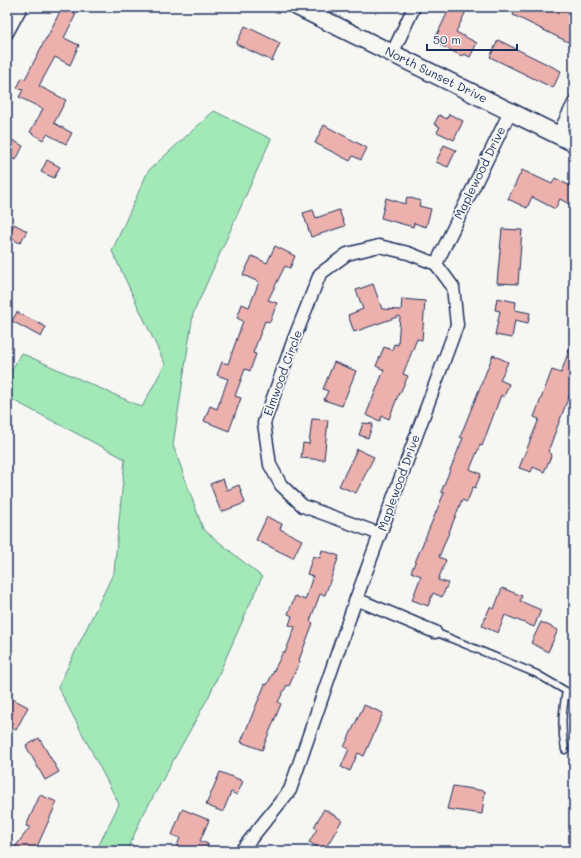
<svg xmlns="http://www.w3.org/2000/svg" width="581" height="858" font-family="Mali,sans-serif">
	<style>
		.green { fill: #a2e9b7; stroke: #5e8c8a }
		.building { fill: #ecb0ad; stroke: #1b2f5e }
		.lines { fill: none; stroke-linecap: round; stroke-linejoin: round }
		.service-casing { stroke: #1b2f5e; stroke-width: 9 }
		.minor-casing { stroke: #1b2f5e; stroke-width: 15 }
		.secondary-casing { stroke: #1b2f5e; stroke-width: 20 }
		.service { stroke: #f6f6f2; stroke-width: 6 }
		.minor { stroke: #f6f6f2; stroke-width: 12 }
		.secondary { stroke: #f6f6f2; stroke-width: 17 }
		.labels { text-anchor: middle; stroke-width: 3.5; stroke-linejoin: round; paint-order: stroke }
		.street-label { font-size: 12px; fill: #1b2f5e; stroke: #f6f6f2 }
	</style>
	<rect width="100%" height="100%" fill="#f6f6f2"/>
	<filter id="ink" filterUnits="userSpaceOnUse"><feTurbulence type="fractalNoise" baseFrequency=".025" numOctaves="2"/><feDisplacementMap in="SourceGraphic" scale="8" xChannelSelector="R" yChannelSelector="G"/><feConvolveMatrix kernelMatrix="1 2 1 2 8 2 1 2 1" color-interpolation-filters="sRGB"/></filter>
	<g filter="url(#ink)">
		<path class="green" d="M214,111L271,139L193,314L173,445L203,529L262,577L209,696L142,817L127,851H96L119,804L58,687L114,572L125,459L7,397V379L21,353L142,407L165,364L112,251L148,171Z"/>
		<g class="building">
			<path d="M62,7H76L73,13L76,14L64,38L79,45L70,65L55,57L39,86L66,100L54,123L72,133L66,144L47,134L43,140L30,132L43,109L19,97L23,90L17,88L22,78L25,79L46,38H47Z"/>
			<path d="M450,7H468L456,32L477,43L470,57L464,54L462,56L440,45L441,42L435,39Z"/>
			<path d="M517,7H574V45L513,15Z"/>
			<path d="M245,26L280,43L272,61L236,44Z"/>
			<path d="M498,40L561,71L553,88L490,57Z"/>
			<path d="M449,114L463,121L454,140L437,132L440,127L434,124L439,115L447,119Z"/>
			<path d="M324,125L367,148L361,160L353,156L350,161L315,143Z"/>
			<path d="M7,137L23,146L16,160L7,156Z"/>
			<path d="M444,145L456,150L448,167L436,162Z"/>
			<path d="M47,160L60,167L54,178L41,172Z"/>
			<path d="M522,170L552,184L555,178L574,188V207L560,199L555,209L532,197L527,208L508,199Z"/>
			<path d="M407,197L421,201L419,206L431,209L426,227L414,223L413,227L381,218L386,198L405,204Z"/>
			<path d="M313,210L316,218L339,210L345,226L311,237L303,213Z"/>
			<path d="M14,224L27,231L20,243L8,237Z"/>
			<path d="M502,229L522,230L518,284L497,283Z"/>
			<path d="M275,246L295,256L290,268L285,266L268,300L277,303L270,322L265,321L253,353L256,354L250,371L245,369L235,396L241,398L229,431L204,421L210,406L217,409L228,379L217,375L222,362L228,364L243,321L237,318L242,304L249,307L259,282L243,275L252,256L267,263Z"/>
			<path d="M373,284L382,309L401,310L402,299L425,301L422,340L417,339L403,374L408,376L400,393H399L389,419L382,416L380,421L366,415L384,370L376,366L384,347L392,350L394,344L398,345L400,316L354,332L348,315L363,309L356,290Z"/>
			<path d="M497,298L516,302L515,310L530,313L528,323L515,320L512,338L495,335L500,311L495,310Z"/>
			<path d="M17,312L46,327L41,337L12,321Z"/>
			<path d="M573,339L574,340V392L571,391L553,438L548,452L552,454L544,472L533,467L531,472L519,468L539,419L534,417L552,370L561,373Z"/>
			<path d="M493,355L508,362L500,380L509,384L504,397L501,395L482,446L480,445L470,469L481,474L475,488L473,487L467,502L462,500L439,557L446,560L438,580L448,583L442,597L433,593L428,606L412,600L421,576L411,572L444,493L441,492L463,438L460,437Z"/>
			<path d="M334,362L356,371L342,406L324,400L328,391L323,389Z"/>
			<path d="M312,419L328,420L324,460L301,458L303,443L309,444Z"/>
			<path d="M363,423L373,424L368,438L359,435Z"/>
			<path d="M357,449L374,457L356,493L339,486Z"/>
			<path d="M223,479L227,490L239,485L245,503L221,512L210,484Z"/>
			<path d="M267,517L282,524L280,529L302,540L293,558L256,540Z"/>
			<path d="M322,550L339,556L325,595L320,594L310,621L313,623L299,660L300,661L289,686L287,685L278,702L281,704L262,750L241,742L265,684L267,685L283,652L285,653L295,627L289,625L292,616L288,614L295,596L305,600L313,576L307,574L313,556L320,558Z"/>
			<path d="M502,588L522,596L520,601L541,610L534,627L505,615L498,633L482,626L490,607L494,609Z"/>
			<path d="M541,622L558,630L548,652L531,643Z"/>
			<path d="M7,696L28,707L16,730L7,725Z"/>
			<path d="M364,705L383,713L364,756L358,753L350,771L341,767L349,749L344,747Z"/>
			<path d="M39,738L59,772L45,780L26,746Z"/>
			<path d="M220,772L243,781L237,795L231,792L223,812L206,805Z"/>
			<path d="M453,786L485,791L482,814L447,809Z"/>
			<path d="M40,795L57,802L36,849L34,851H12L30,827L26,826Z"/>
			<path d="M182,809L209,820L200,841L208,844L205,851H175L180,838L172,835Z"/>
			<path d="M324,809L342,820L324,851L309,842L317,829L314,827Z"/>
		</g>
		<g class="lines">
			<g class="service-casing">
				<path id="service" d="M435,632L537,674L566,691C562,713 561,728 565,750"/>
			</g>
			<g class="minor-casing">
				<g id="minor">
					<path d="M7,33L21,7"/>
					<path d="M392,54L414,7"/>
					<path d="M558,135L574,103"/>
					<path d="M380,534L303,506L281,485L270,465L264,423L294,339L320,274L347,254L379,246L408,253L436,264"/>
					<path d="M356,599L435,632"/>
					<path d="M241,851L290,790L356,599L457,325L453,287L436,264L510,112"/>
				</g>
			</g>
			<g class="secondary-casing">
				<path id="secondary" d="M298,7L574,143"/>
			</g>
			<use href="#service" class="service"/>
			<use href="#minor" class="minor"/>
			<use href="#secondary" class="secondary"/>
		</g>
	</g>
	<g class="labels">
		<g class="street-label">
			<text transform="translate(436 75) rotate(26)" y="4">North Sunset Drive</text>
			<text transform="translate(480 173) rotate(-64)" y="4">Maplewood Drive</text>
			<text transform="translate(283 373) rotate(-70)" y="4">Elmwood Circle</text>
			<text transform="translate(399 483) rotate(-70)" y="4">Maplewood Drive</text>
		</g>
	</g>
	<rect width="581" height="858" fill="none" stroke="#f6f6f2" stroke-width="24"/>
	<rect x="12" y="12" width="557" height="834" fill="none" stroke="#1b2f5e" stroke-width="1.5" filter="url(#ink)"/>
	<path d="M427 44v6h90v-6" fill="none" stroke="#1b2f5e" stroke-width="2"/>
	<text x="433" y="44" font-size="12" fill="#1b2f5e" stroke="#f6f6f2" stroke-width="3" paint-order="stroke">50 m</text>
</svg>
